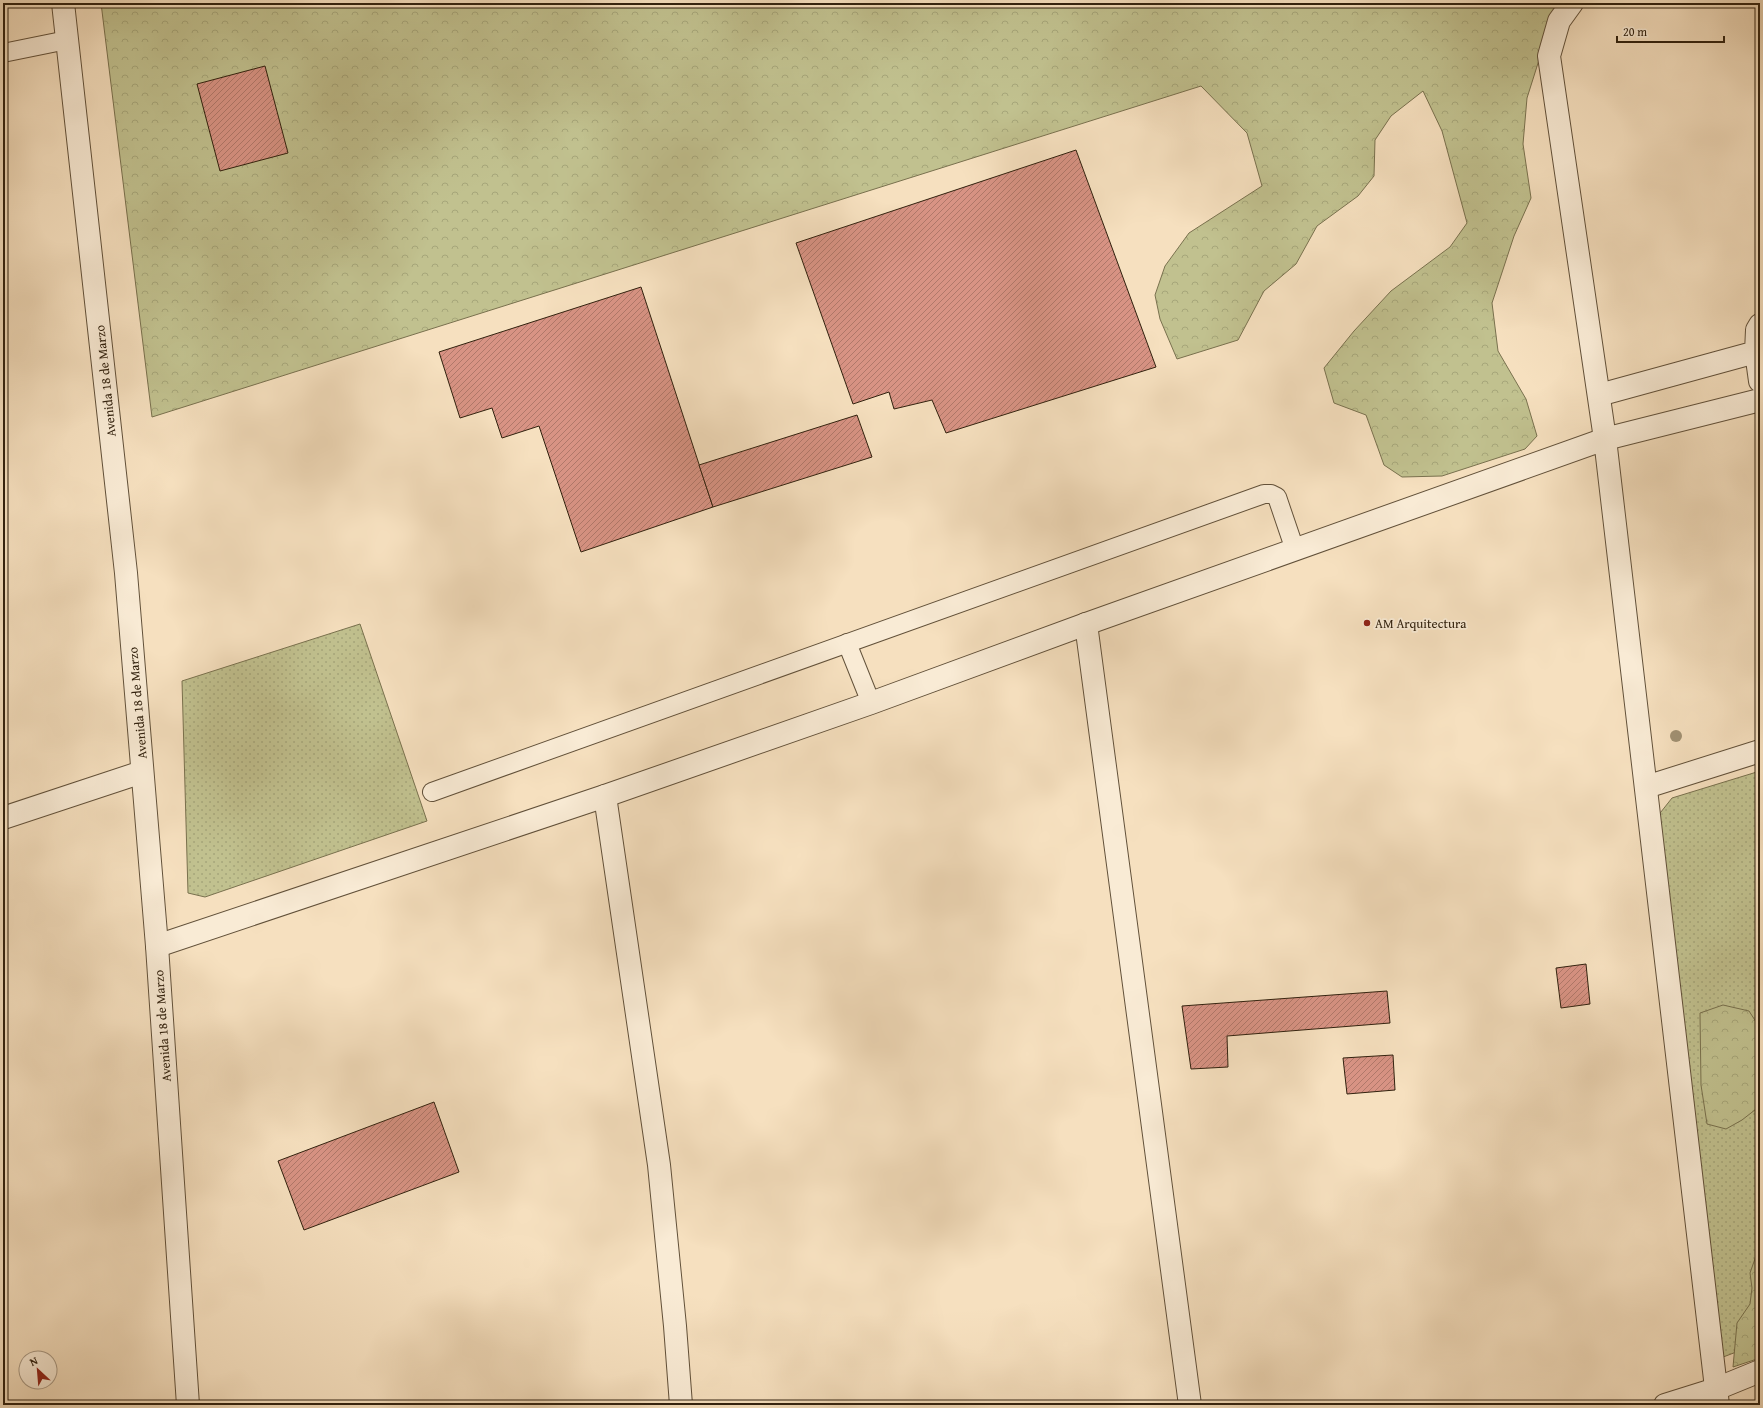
<svg xmlns="http://www.w3.org/2000/svg" width="1763" height="1408" font-family="'Gentium Book Plus',serif">
	<style>
		.grass { fill: url(#grass-dots); stroke: #79714e }
		.forest { fill: url(#forest-crowns); stroke: #79714e }
		.building { fill: url(#building-hatch); stroke: #31210e }
		.lines { fill: none; stroke-linecap: round; stroke-linejoin: round }
		.service-casing { stroke: #62513a; stroke-width: 20 }
		.minor-casing { stroke: #62513a; stroke-width: 24 }
		.service { stroke: #f9ebd5; stroke-width: 18 }
		.minor { stroke: #f9ebd5; stroke-width: 22 }
		.tree { fill: #a19173 }
		.poi-dot { fill: #8f2418; stroke: #f9ebd5; stroke-width: 1.5 }
		.labels { text-anchor: middle; stroke-width: 3.5; stroke-linejoin: round; paint-order: stroke }
		.street-label { font-size: 13px; fill: #31210e; stroke: #f9ebd5 }
		.poi-label { font-size: 13px; fill: #31210e; stroke: #f9ebd5; text-anchor: start }
	</style>
	<defs>
		<pattern id="grass-dots" width="8" height="8" patternUnits="userSpaceOnUse"><rect width="8" height="8" fill="#c1c18f"/><path d="M2 2h.1M6 6h.1" fill="none" stroke="#a6a67a" stroke-width="1.8" stroke-linecap="round"/></pattern>
		<pattern id="forest-crowns" width="20" height="18" patternUnits="userSpaceOnUse"><rect width="20" height="18" fill="#c1c18f"/><path d="M2 6a3 3 0 1 1 6 0M12 15a3 3 0 1 1 6 0" fill="none" stroke="#a6a67a"/></pattern>
		<pattern id="building-hatch" width="6" height="6" patternUnits="userSpaceOnUse"><rect width="6" height="6" fill="#d89384"/><path d="M-1 1l2-2M0 6l6-6M5 7l2-2" fill="none" stroke="#b0786a"/></pattern>
	</defs>
	<rect width="100%" height="100%" fill="#f6e0bf"/>
	<filter id="stains"><feTurbulence type="fractalNoise" baseFrequency=".005" numOctaves="4"/><feColorMatrix values="0 0 0 0 .2 0 0 0 0 .09 0 0 0 0 .02 0 0 0 .5 -.17"/></filter>
	<radialGradient id="worn" r=".72"><stop offset=".6" stop-color="#630" stop-opacity="0"/><stop offset="1" stop-color="#630" stop-opacity=".3"/></radialGradient>
	<g class="grass">
		<path d="M360,624L427,821L205,897L188,893L182,681Z"/>
		<path d="M1760,771V1343L1710,1362L1653,822L1672,798Z"/>
	</g>
	<g class="forest">
		<path d="M101,3H1565L1551,22L1527,98L1523,144L1531,198L1514,236L1492,303L1498,351L1526,399L1537,436L1525,449L1442,476L1402,477L1384,465L1366,415L1334,403L1324,368L1354,331L1391,291L1450,247L1467,223L1442,131L1423,91L1391,116L1375,140L1374,176L1358,196L1317,226L1296,264L1264,291L1238,340L1177,359L1160,319L1155,295L1165,266L1189,233L1262,186L1247,133L1201,86L152,417Z"/>
		<path d="M1723,1005L1749,1011L1760,1028V1106L1742,1120L1726,1129L1707,1124L1701,1085L1700,1013Z"/>
		<path d="M1760,1251V1358L1733,1367L1737,1323L1750,1304L1752,1288L1750,1273L1757,1253Z"/>
	</g>
	<g class="building">
		<path d="M265,66L288,153L220,171L197,84Z"/>
		<path d="M1076,150L1156,367L946,433L932,400L894,409L889,392L853,404L796,243Z"/>
		<path d="M641,287L713,507L581,552L539,426L502,438L492,408L460,418L439,352Z"/>
		<path d="M857,415L872,457L713,507L699,465Z"/>
		<path d="M1586,964L1590,1004L1561,1008L1556,968Z"/>
		<path d="M1387,991L1390,1023L1227,1036L1228,1067L1191,1069L1182,1006Z"/>
		<path d="M1393,1055L1395,1090L1347,1094L1343,1058Z"/>
		<path d="M434,1102L459,1172L304,1230L278,1161Z"/>
		<path d="M1760,1164V1202L1756,1165Z"/>
	</g>
	<g class="lines">
		<g class="service-casing">
			<g id="service">
				<path d="M3,53L67,40"/>
				<path d="M847,643L871,703"/>
				<path d="M432,792L1264,494H1271L1277,497L1295,550"/>
			</g>
		</g>
		<g class="minor-casing">
			<g id="minor">
				<path d="M63,3L126,573L157,946L188,1405"/>
				<path d="M1572,3L1559,21L1549,56L1605,439L1760,400"/>
				<path d="M1756,352L1760,381"/>
				<path d="M1599,395L1756,352L1757,330L1760,325"/>
				<path d="M1086,624L1190,1405"/>
				<path d="M1646,787L1760,751"/>
				<path d="M605,796L659,1165L675,1326L681,1405"/>
				<path d="M3,818L142,772"/>
				<path d="M157,946L605,796L871,703L1086,624L1605,439L1718,1405"/>
				<path d="M1665,1405L1716,1389L1760,1371"/>
			</g>
		</g>
		<use href="#service" class="service"/>
		<use href="#minor" class="minor"/>
	</g>
	<circle class="tree" cx="1676" cy="736" r="6"/>
	<circle class="poi-dot" cx="1367" cy="623" r="4"/>
	<g class="labels">
		<g class="street-label">
			<text transform="translate(105 381) rotate(-96)" y="5">Avenida 18 de Marzo</text>
			<text transform="translate(137 703) rotate(-95)" y="5">Avenida 18 de Marzo</text>
			<text transform="translate(162 1026) rotate(-94)" y="5">Avenida 18 de Marzo</text>
		</g>
		<g class="poi-label">
			<text x="1375" y="628">AM Arquitectura</text>
		</g>
	</g>
	<rect width="1763" height="1408" fill="none" stroke="#f6e0bf" stroke-width="16"/>
	<rect x="4" y="4" width="1755" height="1400" fill="none" stroke="#31210e" stroke-width="2"/>
	<rect x="8" y="8" width="1747" height="1392" fill="none" stroke="#31210e"/>
	<g transform="translate(38 1370) rotate(334)"><circle r="19" fill="#f9ebd5" stroke="#a99a85"/>
	<path d="M0-3L7 15L0 10L-7 15Z" fill="#8f2418"/>
	<text y="-6" font-size="11" font-weight="bold" text-anchor="middle" fill="#31210e">N</text>
	</g>
	<path d="M1617 36v6h107v-6" fill="none" stroke="#31210e" stroke-width="2"/>
	<text x="1623" y="36" font-size="12" fill="#31210e" stroke="#f9ebd5" stroke-width="3" paint-order="stroke">20 m</text>
	<rect width="100%" height="100%" filter="url(#stains)"/>
	<rect width="100%" height="100%" fill="url(#worn)"/>
</svg>
